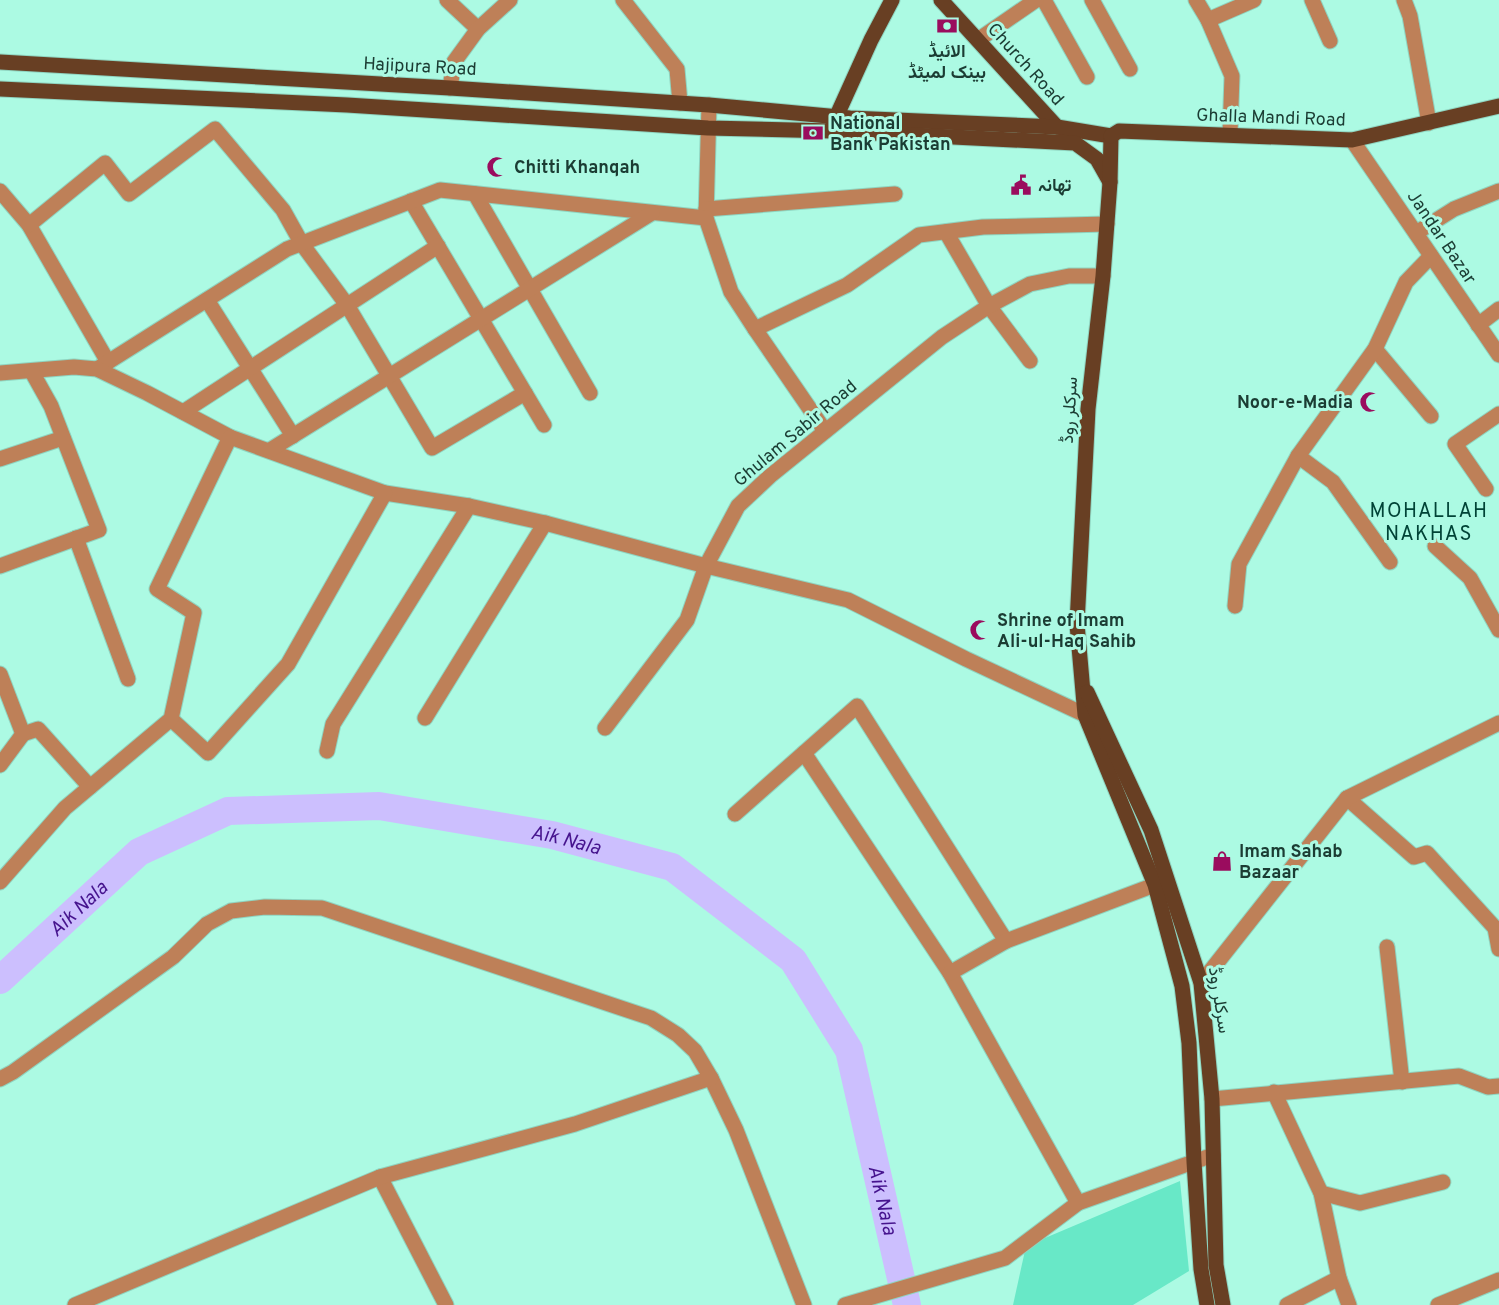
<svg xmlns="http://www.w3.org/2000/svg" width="1499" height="1305" font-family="Overpass,Vazirmatn,sans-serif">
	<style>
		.green { fill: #68e8c7 }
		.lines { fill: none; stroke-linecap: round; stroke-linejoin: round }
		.river { stroke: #ccbffe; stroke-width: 28 }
		.minor-casing { stroke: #8fd4c0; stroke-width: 17 }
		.major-casing { stroke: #8fd4c0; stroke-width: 17 }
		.minor { stroke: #be8058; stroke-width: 15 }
		.major { stroke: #683f23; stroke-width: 15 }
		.labels { text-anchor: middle; stroke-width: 6; stroke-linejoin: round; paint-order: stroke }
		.poi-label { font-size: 18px; font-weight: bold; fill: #1b3c33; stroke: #acfae3; text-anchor: start }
		.street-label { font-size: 18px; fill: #1b3c33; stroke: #acfae3 }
		.neighbourhood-label { font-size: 20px; letter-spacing: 1.5px; fill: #004336; stroke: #acfae3 }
		.water-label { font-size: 20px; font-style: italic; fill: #46148e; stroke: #acfae3 }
	</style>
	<rect width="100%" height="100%" fill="#acfae3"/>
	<path class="green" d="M1180,1181L1189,1271L1133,1305H1013L1026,1246Z"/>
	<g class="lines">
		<path class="river" id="s1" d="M0,980L139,852L228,811L379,806L552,835L672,867L793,960L849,1050L907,1305"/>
		<g class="minor-casing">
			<g id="minor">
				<path d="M447,0L478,29"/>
				<path d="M623,0L677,69L680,103"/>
				<path d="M1044,0L1087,77"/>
				<path d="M1092,0L1130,69"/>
				<path d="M1196,0L1208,20L1232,76L1230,134"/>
				<path d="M1312,0L1330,41"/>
				<path d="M1404,0L1410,16L1429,123"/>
				<path d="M1208,20L1254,0"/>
				<path d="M978,40L1036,0"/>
				<path d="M450,88L454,62L478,29L510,0"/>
				<path d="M709,105L706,218L731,292L755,329L825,431"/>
				<path d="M1352,140L1499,355"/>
				<path d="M0,191L29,225L108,362"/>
				<path d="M475,194L590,393"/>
				<path d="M411,201L544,425"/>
				<path d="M706,209L895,194"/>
				<path d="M29,225L105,163L129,194L215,129L283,210L302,244L347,305L432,448L525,393"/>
				<path d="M946,232L989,306L1030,361"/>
				<path d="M1416,233L1454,209L1499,191"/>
				<path d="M207,300L293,436"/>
				<path d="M1478,325L1499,309"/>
				<path d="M755,329L847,285L919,235L983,227L1107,224"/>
				<path d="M1375,349L1431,416"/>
				<path d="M97,369L287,249L440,190L706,218"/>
				<path d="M0,373L74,367L97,369L147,393L230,437L385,493L469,506L545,523L706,566L848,600L966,659L1094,719"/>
				<path d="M183,412L438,246"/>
				<path d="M270,450L652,213"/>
				<path d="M1298,456L1333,482L1390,562"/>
				<path d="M0,459L63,438"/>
				<path d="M1486,489L1455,444L1499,414"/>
				<path d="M76,538L128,679"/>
				<path d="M1435,546L1470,578L1499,630"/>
				<path d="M0,566L99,530L51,406L32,372"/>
				<path d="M1235,606L1239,564L1298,456L1375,349L1406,282L1431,256"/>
				<path d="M0,674L23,734L38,729L90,787"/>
				<path d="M425,718L545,523"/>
				<path d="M171,719L208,753L288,664L385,493"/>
				<path d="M605,728L687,620L706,566L738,506L770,476L942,337L989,306L1030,284L1069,276H1103"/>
				<path d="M327,751L333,724L469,506"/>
				<path d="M804,753L950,973L1078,1203"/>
				<path d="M0,765L23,734"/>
				<path d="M1347,798L1414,857L1427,853L1495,928L1499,949"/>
				<path d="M735,814L857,706L1006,941"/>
				<path d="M0,882L65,808L171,719L194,613L157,589L230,437"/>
				<path d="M1387,947L1402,1082"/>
				<path d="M950,973L1006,941L1165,881"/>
				<path d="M1201,983L1347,798L1499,723"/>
				<path d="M0,1079L13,1072L173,957L207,924L231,911L265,907L322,908L651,1018L678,1035L695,1051L711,1078L736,1130L804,1305"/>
				<path d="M1274,1092L1321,1193L1339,1278L1349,1305"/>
				<path d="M1212,1099L1459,1076L1488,1087L1499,1086"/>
				<path d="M380,1177L446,1305"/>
				<path d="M1321,1193L1360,1203L1443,1182"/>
				<path d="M75,1305L380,1177L575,1124L711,1078"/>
				<path d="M845,1305L1005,1258L1078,1203L1213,1155"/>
				<path d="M1287,1305L1339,1278"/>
				<path d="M1438,1305L1499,1280"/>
			</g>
		</g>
		<g class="major-casing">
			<g id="major">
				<path d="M941,0L1057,127"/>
				<path d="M0,62L450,88L709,105L850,118L1057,127L1111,136"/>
				<path d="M0,89L347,105L708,128L833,131L1075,143L1097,159L1110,182"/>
				<path d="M833,124L871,40L892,0"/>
				<path d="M1111,136L1110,182L1103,276L1088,409L1077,624L1085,715L1155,885L1182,986L1189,1043L1194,1162L1201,1269L1207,1305"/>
				<path d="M1111,136L1119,131L1352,140L1499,106"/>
				<path d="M1087,692L1151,830L1201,983L1212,1099L1216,1265L1223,1305"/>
			</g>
		</g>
		<use href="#minor" class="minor"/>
		<use href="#major" class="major"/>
	</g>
	<defs>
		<g id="bank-bare" transform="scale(1.62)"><path d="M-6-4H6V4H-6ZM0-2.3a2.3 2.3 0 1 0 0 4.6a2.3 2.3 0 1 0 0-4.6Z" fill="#9a0c5e" stroke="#acfae3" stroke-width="2.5" paint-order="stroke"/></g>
		<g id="mosque-bare" transform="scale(1.62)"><path d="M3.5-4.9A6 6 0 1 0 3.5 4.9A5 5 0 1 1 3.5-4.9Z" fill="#9a0c5e" stroke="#acfae3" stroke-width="2.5" paint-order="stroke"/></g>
		<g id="civic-bare" transform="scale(1.62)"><path d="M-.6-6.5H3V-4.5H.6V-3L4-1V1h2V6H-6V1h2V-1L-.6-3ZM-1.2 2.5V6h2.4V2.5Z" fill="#9a0c5e" stroke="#acfae3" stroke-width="2.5" paint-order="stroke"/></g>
		<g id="shop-bare" transform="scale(1.62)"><path d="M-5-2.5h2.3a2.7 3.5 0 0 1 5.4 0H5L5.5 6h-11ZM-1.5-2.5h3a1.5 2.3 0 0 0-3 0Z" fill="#9a0c5e" stroke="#acfae3" stroke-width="2.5" paint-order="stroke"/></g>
	</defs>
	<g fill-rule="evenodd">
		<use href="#bank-bare" x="947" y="26"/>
		<use href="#bank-bare" x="813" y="133"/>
		<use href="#mosque-bare" x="497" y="167"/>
		<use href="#civic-bare" x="1021" y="185"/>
		<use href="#mosque-bare" x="1370" y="402"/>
		<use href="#mosque-bare" x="980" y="630"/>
		<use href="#shop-bare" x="1222" y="861"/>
	</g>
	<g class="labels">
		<g class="poi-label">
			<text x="947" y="57" text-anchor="middle">الائیڈ<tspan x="947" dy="21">بینک لمیٹڈ</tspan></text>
			<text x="830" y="129">National<tspan x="830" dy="21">Bank Pakistan</tspan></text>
			<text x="514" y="173">Chitti Khanqah</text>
			<text x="1038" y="191">تھانہ</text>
			<text x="1353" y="408" text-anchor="end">Noor-e-Madia</text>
			<text x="997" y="626">Shrine of Imam<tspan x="997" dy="21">Ali-ul-Haq Sahib</tspan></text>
			<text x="1239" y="857">Imam Sahab<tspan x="1239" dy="21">Bazaar</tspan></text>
		</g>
		<g class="street-label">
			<text transform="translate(1026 64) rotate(48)" y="6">Church Road</text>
			<text transform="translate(420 66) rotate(3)" y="6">Hajipura Road</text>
			<text transform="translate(1271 117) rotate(2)" y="6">Ghalla Mandi Road</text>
			<text transform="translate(1442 237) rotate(56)" y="6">Jandar Bazar</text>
			<text transform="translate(1069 410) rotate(-86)" y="6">سرکلر روڈ</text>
			<text transform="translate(795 433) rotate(-40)" y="6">Ghulam Sabir Road</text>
			<text transform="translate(1220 1000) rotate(81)" y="6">سرکلر روڈ</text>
		</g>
		<g class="neighbourhood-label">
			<text x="1429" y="517">MOHALLAH<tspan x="1429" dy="23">NAKHAS</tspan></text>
		</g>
		<g class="water-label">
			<text dy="7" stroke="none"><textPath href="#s1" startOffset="628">Aik Nala</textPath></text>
			<text dy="7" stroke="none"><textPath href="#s1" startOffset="106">Aik Nala</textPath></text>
			<text dy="7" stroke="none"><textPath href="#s1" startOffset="1150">Aik Nala</textPath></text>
		</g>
	</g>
</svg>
